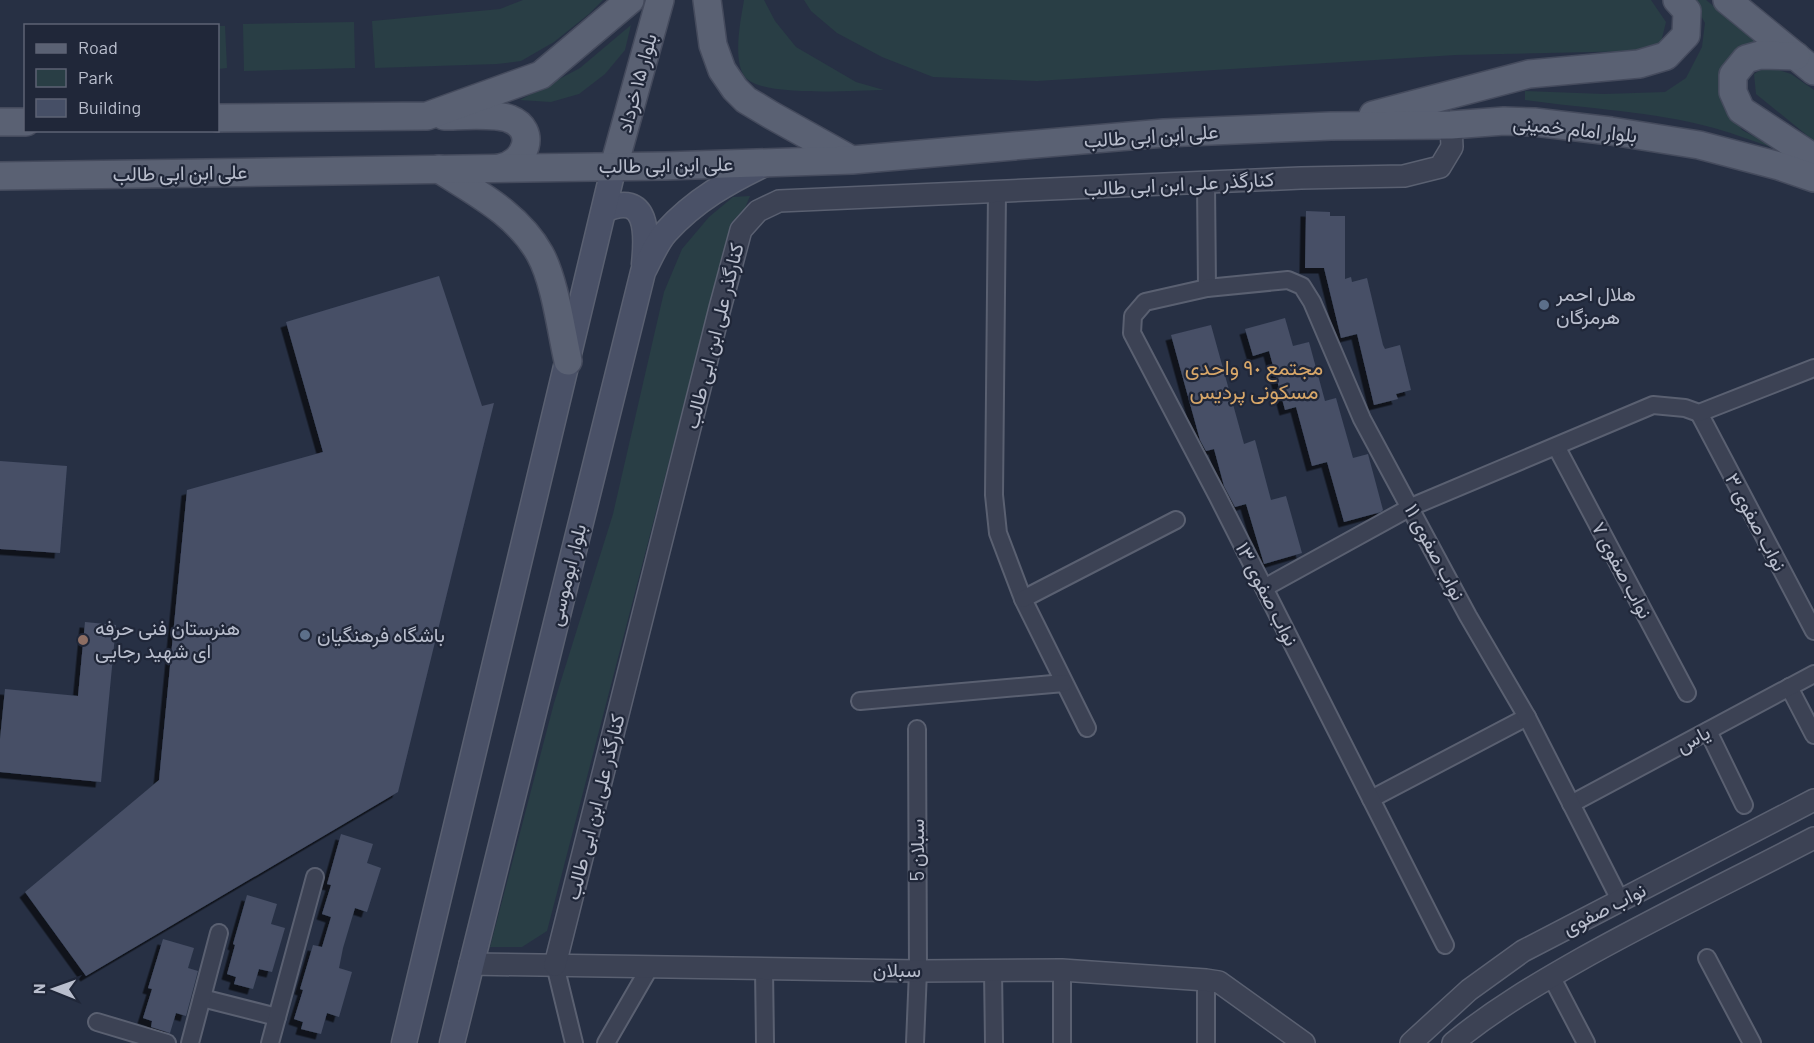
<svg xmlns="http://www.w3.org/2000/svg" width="1814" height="1043" font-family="Barlow,Vazirmatn,sans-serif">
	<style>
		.green { fill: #293e45 }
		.building { fill: #464f66; filter: url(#shadow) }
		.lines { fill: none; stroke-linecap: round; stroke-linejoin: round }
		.minor-casing { stroke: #5a6071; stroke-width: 20 }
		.tertiary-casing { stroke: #5a6071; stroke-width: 24 }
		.secondary-casing { stroke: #5a6071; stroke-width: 27 }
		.primary-casing { stroke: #454b5d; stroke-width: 30 }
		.minor { stroke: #3c4254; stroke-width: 16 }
		.tertiary { stroke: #3c4254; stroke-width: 21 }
		.secondary { stroke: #4a5167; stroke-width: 24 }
		.primary { stroke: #5a6173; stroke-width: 27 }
		.service-dot { fill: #5c6f8a; stroke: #202739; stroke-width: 2 }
		.education-dot { fill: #8d6e63; stroke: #202739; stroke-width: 2 }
		.labels { text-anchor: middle; stroke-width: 4.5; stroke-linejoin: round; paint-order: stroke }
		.street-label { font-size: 20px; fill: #b9becd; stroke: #202739 }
		.poi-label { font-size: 20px; fill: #b9becd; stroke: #202739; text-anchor: start }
		.neighbourhood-label { font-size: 21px; fill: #d8a769; stroke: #202739 }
	</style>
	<defs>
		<filter id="shadow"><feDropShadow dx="-5.5" dy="5.5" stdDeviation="0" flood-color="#0009"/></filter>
	</defs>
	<rect width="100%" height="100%" fill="#273044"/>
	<g class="green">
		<path d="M523,0H603L589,14L554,42L521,61L497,64L375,68L372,21L500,9Z"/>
		<path d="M744,0H764L775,21L796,47L856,82L884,90C856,90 762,98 745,77C732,60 741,19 744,0Z"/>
		<path d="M804,0H1651L1666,22L1661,42L1639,51L1456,55L1037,81L933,77L882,57L837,33L811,11Z"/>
		<path d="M1692,0H1706L1761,44L1731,113L1742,130L1780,150C1758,143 1736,134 1714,128C1652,111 1588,109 1525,100V91L1604,94L1665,92L1686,78L1702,47L1705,23Z"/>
		<path d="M354,22L355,68L244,71L243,24Z"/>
		<path d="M631,25L625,50L605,74L579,94L551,102L520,100L580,68Z"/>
		<path d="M218,26H225L227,68L218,69Z"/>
		<path d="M1767,66L1791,74L1814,90V141L1756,94L1754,74Z"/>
		<path d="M750,196L745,208L731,223L547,931L522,947H490L554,703L613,514L664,292L682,249L709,217L733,197Z"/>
	</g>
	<g class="building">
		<path d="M1306,211L1330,212V216H1345V279L1351,277L1352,282L1367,278L1383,345L1385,349L1400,345L1411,390L1396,394L1398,399L1374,405L1357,334L1341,338L1324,268H1305Z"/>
		<path d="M439,276L482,406L494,403L398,792L86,976L25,892L159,780L187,490L323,452L286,322Z"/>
		<path d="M1285,318L1293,346L1309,342L1325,401L1336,398L1353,458L1368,454L1383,510L1381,512L1344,522L1327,462L1312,466L1296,407L1285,410L1269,351L1253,356L1245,329Z"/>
		<path d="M1211,325L1244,444L1255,440L1271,500L1286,496L1302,553L1264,564L1246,504L1235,507L1224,486L1214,449L1206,451L1200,440L1171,335Z"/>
		<path d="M0,461L67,466L60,553L0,549Z"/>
		<path d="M85,622L116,625L101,782L0,772V739L5,689L78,696Z"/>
		<path d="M341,834L373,844L367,863L381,868L367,912L355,908L343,948L339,968L352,972L339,1017L327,1013L321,1034L301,1029L303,1022L294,1019L303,990L300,989L313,945L322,947L331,917L322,914L331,885L327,884Z"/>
		<path d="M247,895L277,904L271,924L285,928L272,972L259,969L253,989L234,984L236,977L227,974L235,945L233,944Z"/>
		<path d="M163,939L194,948L188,968L198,971L186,1016L176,1013L170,1033L151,1027L152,1021L143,1018L152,989L148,988Z"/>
	</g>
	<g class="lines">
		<g class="minor-casing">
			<g id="minor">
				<path d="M1206,184L1207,288"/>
				<path d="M997,192L994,495L998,533L1023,599L1087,728"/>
				<path d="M1699,413L1814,631"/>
				<path d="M1557,448L1687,693"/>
				<path d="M1264,588L1411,507L1653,405L1685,408L1699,413L1814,368"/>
				<path d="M1023,599L1176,520"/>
				<path d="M1789,687L1814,735"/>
				<path d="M860,701L1064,683"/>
				<path d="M1708,731L1744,805"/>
				<path d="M1371,799L1527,717"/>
				<path d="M1571,804L1814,674"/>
				<path d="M1445,945L1218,497L1132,333L1133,316L1145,302L1207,288L1288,280L1302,286L1312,302L1362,419L1468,616L1527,717L1620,900"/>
				<path d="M1707,958L1752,1043"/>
				<path d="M555,965L574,1043"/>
				<path d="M764,969L765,1043"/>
				<path d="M993,970L994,1043"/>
				<path d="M1062,970V1043"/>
				<path d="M1551,976L1586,1043"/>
				<path d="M1206,980V1043"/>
				<path d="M202,998L277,1017"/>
				<path d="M97,1022L167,1043"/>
				<path d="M190,1043L219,933"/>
				<path d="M270,1043L315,877"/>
				<path d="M606,1043L650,967"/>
				<path d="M915,1043L918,971L917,729"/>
			</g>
		</g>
		<g class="tertiary-casing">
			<g id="tertiary">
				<path d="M470,964L918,971L1062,970L1206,980L1219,982L1304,1043"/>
				<path d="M555,965L720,308L741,230L758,211L779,201L1301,178L1404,176L1440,167L1452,147L1451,125"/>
				<path d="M1411,1043L1469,990L1523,951L1814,800"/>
				<path d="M1453,1043C1493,1010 1537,984 1583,958C1658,916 1737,878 1814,838"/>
			</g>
		</g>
		<g class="secondary-casing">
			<g id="secondary">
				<path d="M604,210C649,190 647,234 644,264"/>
				<path d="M404,1043L614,166"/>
				<path d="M452,1043L643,272C650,259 656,243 666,232C695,200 729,181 767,163"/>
			</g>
		</g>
		<g class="primary-casing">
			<g id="primary">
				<path d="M707,0L713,45L722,70L735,89L746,100L771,115L850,159"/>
				<path d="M1727,0L1814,71"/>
				<path d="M1796,56L1760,55L1746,59L1733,75V92L1741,110L1814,158"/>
				<path d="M1373,115L1529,74L1639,64L1666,56L1686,35L1687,11L1677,0"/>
				<path d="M444,116C460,116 496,113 510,119C538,130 526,164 499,168"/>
				<path d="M218,118L427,116L541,75L630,0"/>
				<path d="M0,122H26"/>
				<path d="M614,166L660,0"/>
				<path d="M439,169C476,193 518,214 540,254C555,281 561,330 568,361"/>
				<path d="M0,176L665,166L852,160L1164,133L1331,126L1451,125L1504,121L1534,122L1611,131L1699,145L1779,166L1814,178"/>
			</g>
		</g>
		<use href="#minor" class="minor"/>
		<use href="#tertiary" class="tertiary"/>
		<use href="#secondary" class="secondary"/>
		<use href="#primary" class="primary"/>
	</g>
	<g class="service-dot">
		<circle cx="1544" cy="305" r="6"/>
		<circle cx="305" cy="635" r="6"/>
	</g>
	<circle class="education-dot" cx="83" cy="640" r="6"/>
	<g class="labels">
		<g class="street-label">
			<text transform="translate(637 83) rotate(-75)" y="7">بلوار ۱۵ خرداد</text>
			<text transform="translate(1575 129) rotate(6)" y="7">بلوار امام خمینی</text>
			<text transform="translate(1151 136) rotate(-4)" y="7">علی ابن ابی طالب</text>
			<text transform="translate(666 165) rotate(-1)" y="7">علی ابن ابی طالب</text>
			<text transform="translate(180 173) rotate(-1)" y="7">علی ابن ابی طالب</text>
			<text transform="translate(1179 184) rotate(-3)" y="7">کنارگذر علی ابن ابی طالب</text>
			<text transform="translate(714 336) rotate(-76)" y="7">کنارگذر علی ابن ابی طالب</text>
			<text transform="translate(1756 522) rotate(62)" y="7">نواب صفوی ۳</text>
			<text transform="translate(1435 552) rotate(62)" y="7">نواب صفوی ۱۱</text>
			<text transform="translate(1622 570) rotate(62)" y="7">نواب صفوی ۷</text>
			<text transform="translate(567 575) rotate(-76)" y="7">بلوار ابوموسی</text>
			<text transform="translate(1267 594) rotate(63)" y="7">نواب صفوی ۱۳</text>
			<text transform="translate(1693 739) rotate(-28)" y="7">یاس</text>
			<text transform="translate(595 807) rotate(-76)" y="7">کنارگذر علی ابن ابی طالب</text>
			<text transform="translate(917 850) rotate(-90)" y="7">سبلان 5</text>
			<text transform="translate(1604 909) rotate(-27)" y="7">نواب صفوی</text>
			<text x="897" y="977">سبلان</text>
		</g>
		<g class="poi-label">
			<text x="1556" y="301">هلال احمر<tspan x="1556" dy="23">هرمزگان</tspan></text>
			<text x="95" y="635">هنرستان فنی حرفه<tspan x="95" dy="23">ای شهید رجایی</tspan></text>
			<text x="317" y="642">باشگاه فرهنگیان</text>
		</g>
		<g class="neighbourhood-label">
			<text x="1254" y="375">مجتمع ٩٠ واحدی<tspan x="1254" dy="24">مسکونی پردیس</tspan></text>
		</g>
	</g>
	<rect x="24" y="24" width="195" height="108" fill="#202739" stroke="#5d6374" stroke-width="1.5"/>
	<rect x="36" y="44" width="30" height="9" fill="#5a6173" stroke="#5d6374" stroke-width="1.5"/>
	<text x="78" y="54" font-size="18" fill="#b9becd">Road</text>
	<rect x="36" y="69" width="30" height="18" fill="#293e45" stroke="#5d6374" stroke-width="1.5"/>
	<text x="78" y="84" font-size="18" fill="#b9becd">Park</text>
	<rect x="36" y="99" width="30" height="18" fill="#464f66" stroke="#5d6374" stroke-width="1.5"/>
	<text x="78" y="114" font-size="18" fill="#b9becd">Building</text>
	<g transform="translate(54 989) rotate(271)" stroke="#202739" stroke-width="4.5" paint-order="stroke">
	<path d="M0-4.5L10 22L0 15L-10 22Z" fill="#b9becd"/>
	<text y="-9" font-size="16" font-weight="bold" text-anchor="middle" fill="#b9becd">N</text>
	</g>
</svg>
